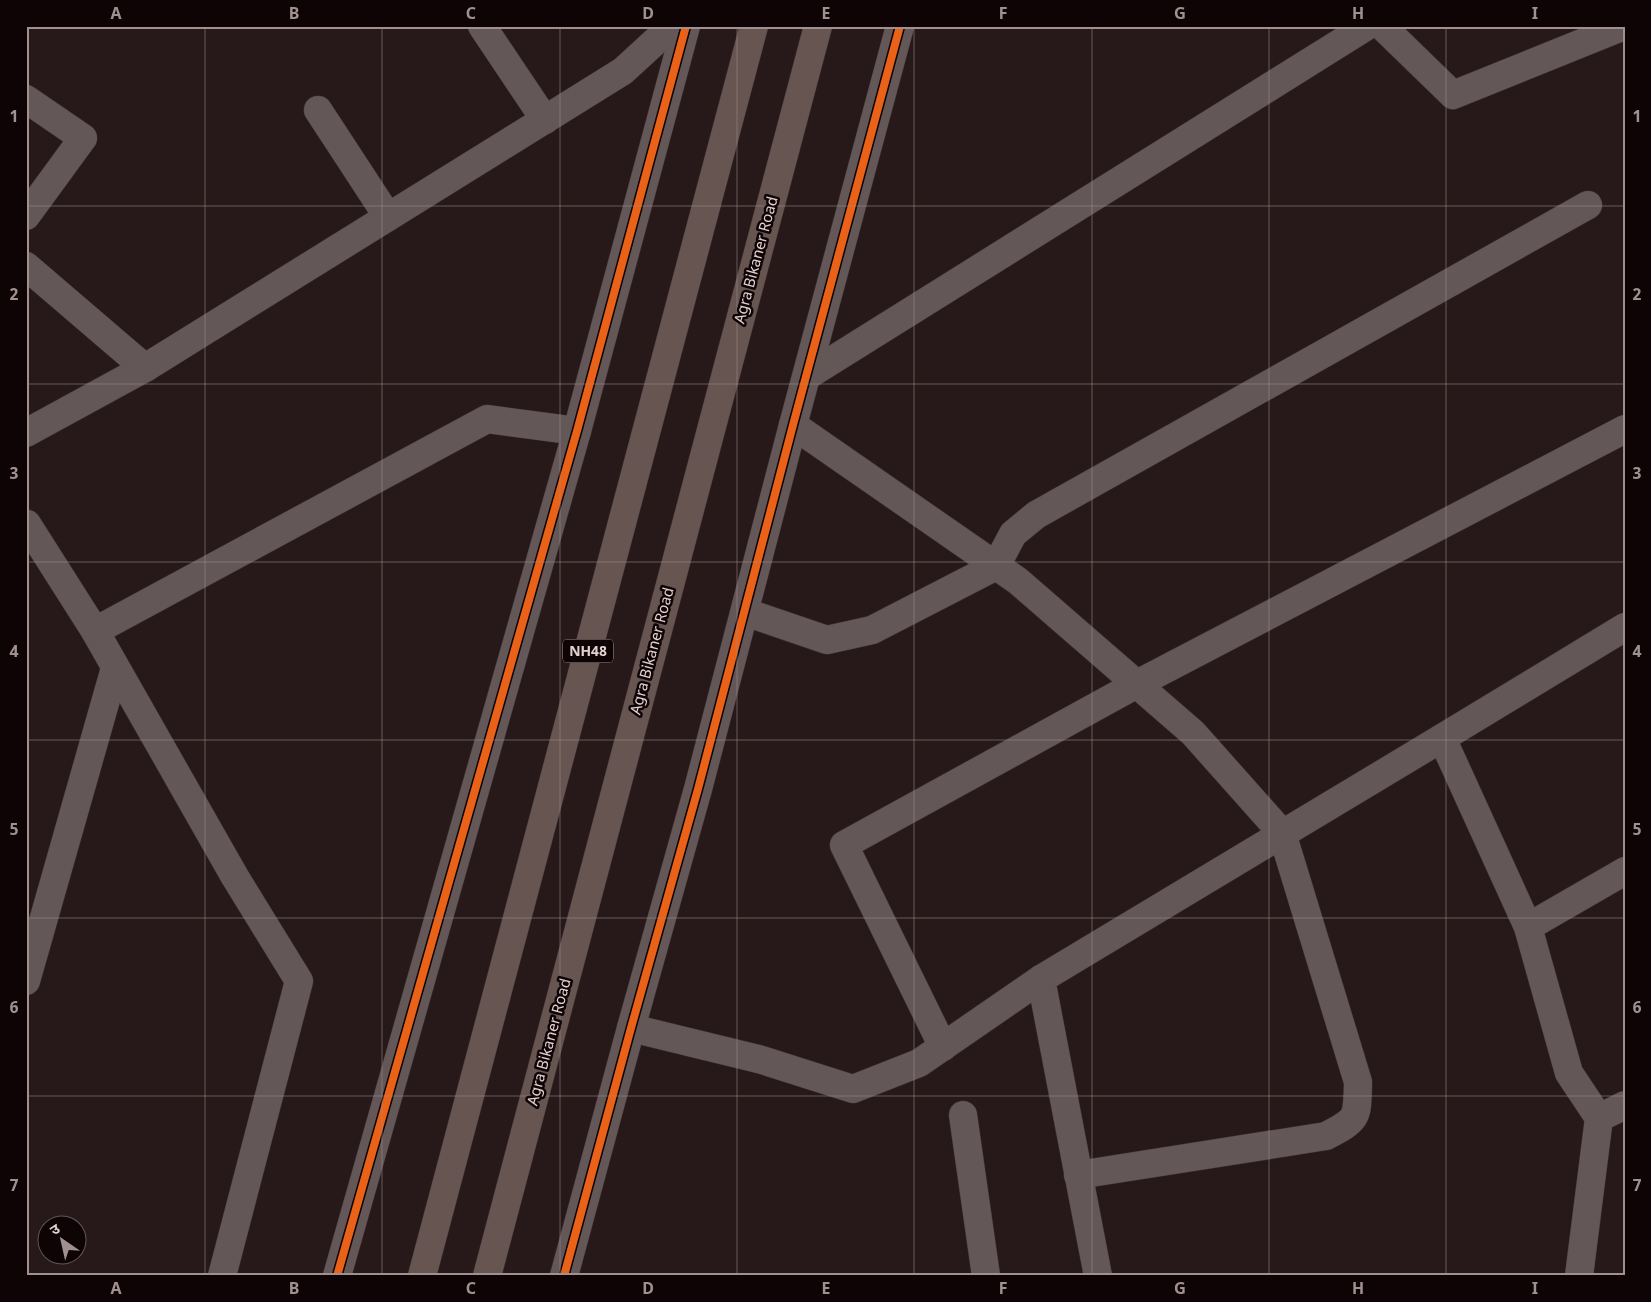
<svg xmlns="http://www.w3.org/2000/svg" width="1651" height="1302" font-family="Georgia,'Noto Sans Devanagari',serif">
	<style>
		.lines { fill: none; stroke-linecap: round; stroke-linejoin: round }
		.minor-casing { stroke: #413636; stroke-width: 29 }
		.highway-casing { stroke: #413636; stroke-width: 29 }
		.minor { stroke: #635757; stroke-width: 28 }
		.highway { stroke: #665551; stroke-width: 28 }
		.cycleway-casing { stroke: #0e0405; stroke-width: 11 }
		.cycleway { stroke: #ea6118; stroke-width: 8 }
		.grid { fill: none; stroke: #a19090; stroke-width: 1; stroke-opacity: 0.55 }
		.labels { text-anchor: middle; stroke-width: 5; stroke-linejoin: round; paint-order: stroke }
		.shield { fill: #0e0405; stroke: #a39393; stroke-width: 1 }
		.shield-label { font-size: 14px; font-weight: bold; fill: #e3d0d0 }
		.street-label { font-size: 15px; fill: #e3d0d0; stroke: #0e0405 }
		.neatline { fill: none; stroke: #a19090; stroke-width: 2 }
		.grid-label { font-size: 16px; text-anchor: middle; font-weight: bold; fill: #a19090 }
	</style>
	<rect width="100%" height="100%" fill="#27191a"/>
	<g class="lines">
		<g class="minor-casing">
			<g id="minor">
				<path d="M482,26L545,120"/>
				<path d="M1382,26L1453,95L1624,26"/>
				<path d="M26,99L83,138L26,216"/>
				<path d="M318,110L388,217"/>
				<path d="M26,266L145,368"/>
				<path d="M807,376L1367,26"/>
				<path d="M793,425L1018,581L1193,733L1282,833L1358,1082C1357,1118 1359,1119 1326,1136L1078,1175"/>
				<path d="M26,433L145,368L623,71L672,26"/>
				<path d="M27,524L95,631L235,877L299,981L222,1276"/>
				<path d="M745,612L827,640L872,630L996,566L1013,534L1036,515L1588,205"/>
				<path d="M95,631L487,419L577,431"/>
				<path d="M1625,871L1528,927L1569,1073L1599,1118L1625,1105"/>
				<path d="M1528,927L1442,738L1625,627"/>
				<path d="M1041,979L1098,1276"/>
				<path d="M26,981L115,668"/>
				<path d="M631,1028L762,1060L853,1089L919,1063L1041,979L1442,738"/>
				<path d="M943,1047L844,845L1137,684L1625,429"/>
				<path d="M963,1115L986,1276"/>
				<path d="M337,1276L577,431L686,26"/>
				<path d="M564,1276L631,1028L698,789L793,425L900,26"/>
				<path d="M1579,1276L1599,1118"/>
			</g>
		</g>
		<g class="highway-casing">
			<g id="highway">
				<path d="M422,1276L754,26"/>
				<path d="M487,1276L818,26"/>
			</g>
		</g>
		<use href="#minor" class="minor"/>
		<use href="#highway" class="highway"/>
		<g class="cycleway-casing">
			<g id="cycleway">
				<path d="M337,1276L577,431L686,26"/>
				<path d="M564,1276L631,1028L698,789L793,425L900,26"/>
			</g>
		</g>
		<use href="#cycleway" class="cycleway"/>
	</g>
	<path class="grid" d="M205,26V1276M382,26V1276M560,26V1276M737,26V1276M914,26V1276M1092,26V1276M1269,26V1276M1446,26V1276M26,206H1625M26,384H1625M26,562H1625M26,740H1625M26,918H1625M26,1096H1625"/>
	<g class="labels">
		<rect class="shield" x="563" y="639.5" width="50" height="23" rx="4"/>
		<g class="shield-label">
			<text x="588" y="656">NH48</text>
		</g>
		<g class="street-label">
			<text transform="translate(756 260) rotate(-75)" y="5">Agra Bikaner Road</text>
			<text transform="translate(652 651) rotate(-75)" y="5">Agra Bikaner Road</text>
			<text transform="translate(549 1042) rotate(-75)" y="5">Agra Bikaner Road</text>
		</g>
	</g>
	<rect width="1651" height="1302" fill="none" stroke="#0e0405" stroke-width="55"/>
	<g transform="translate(62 1240) rotate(326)"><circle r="24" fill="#0e0405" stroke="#635656"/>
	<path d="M0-4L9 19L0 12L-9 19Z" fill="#a19090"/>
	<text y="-8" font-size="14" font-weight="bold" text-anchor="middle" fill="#e3d0d0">उ</text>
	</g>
	<rect x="28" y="28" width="1596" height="1246" class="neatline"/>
	<g class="grid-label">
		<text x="116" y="19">A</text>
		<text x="294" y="19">B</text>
		<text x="471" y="19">C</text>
		<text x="648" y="19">D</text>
		<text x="826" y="19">E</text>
		<text x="1003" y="19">F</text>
		<text x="1180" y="19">G</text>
		<text x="1358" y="19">H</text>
		<text x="1535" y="19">I</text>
		<text x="14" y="122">1</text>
		<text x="1637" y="122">1</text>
		<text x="14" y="300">2</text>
		<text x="1637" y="300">2</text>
		<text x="14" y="479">3</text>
		<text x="1637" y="479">3</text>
		<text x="14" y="657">4</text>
		<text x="1637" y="657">4</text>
		<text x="14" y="835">5</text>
		<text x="1637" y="835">5</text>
		<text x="14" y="1013">6</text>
		<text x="1637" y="1013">6</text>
		<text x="14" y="1191">7</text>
		<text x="1637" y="1191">7</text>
		<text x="116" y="1294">A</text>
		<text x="294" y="1294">B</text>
		<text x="471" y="1294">C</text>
		<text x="648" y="1294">D</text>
		<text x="826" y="1294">E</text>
		<text x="1003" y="1294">F</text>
		<text x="1180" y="1294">G</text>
		<text x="1358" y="1294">H</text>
		<text x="1535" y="1294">I</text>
	</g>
</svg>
